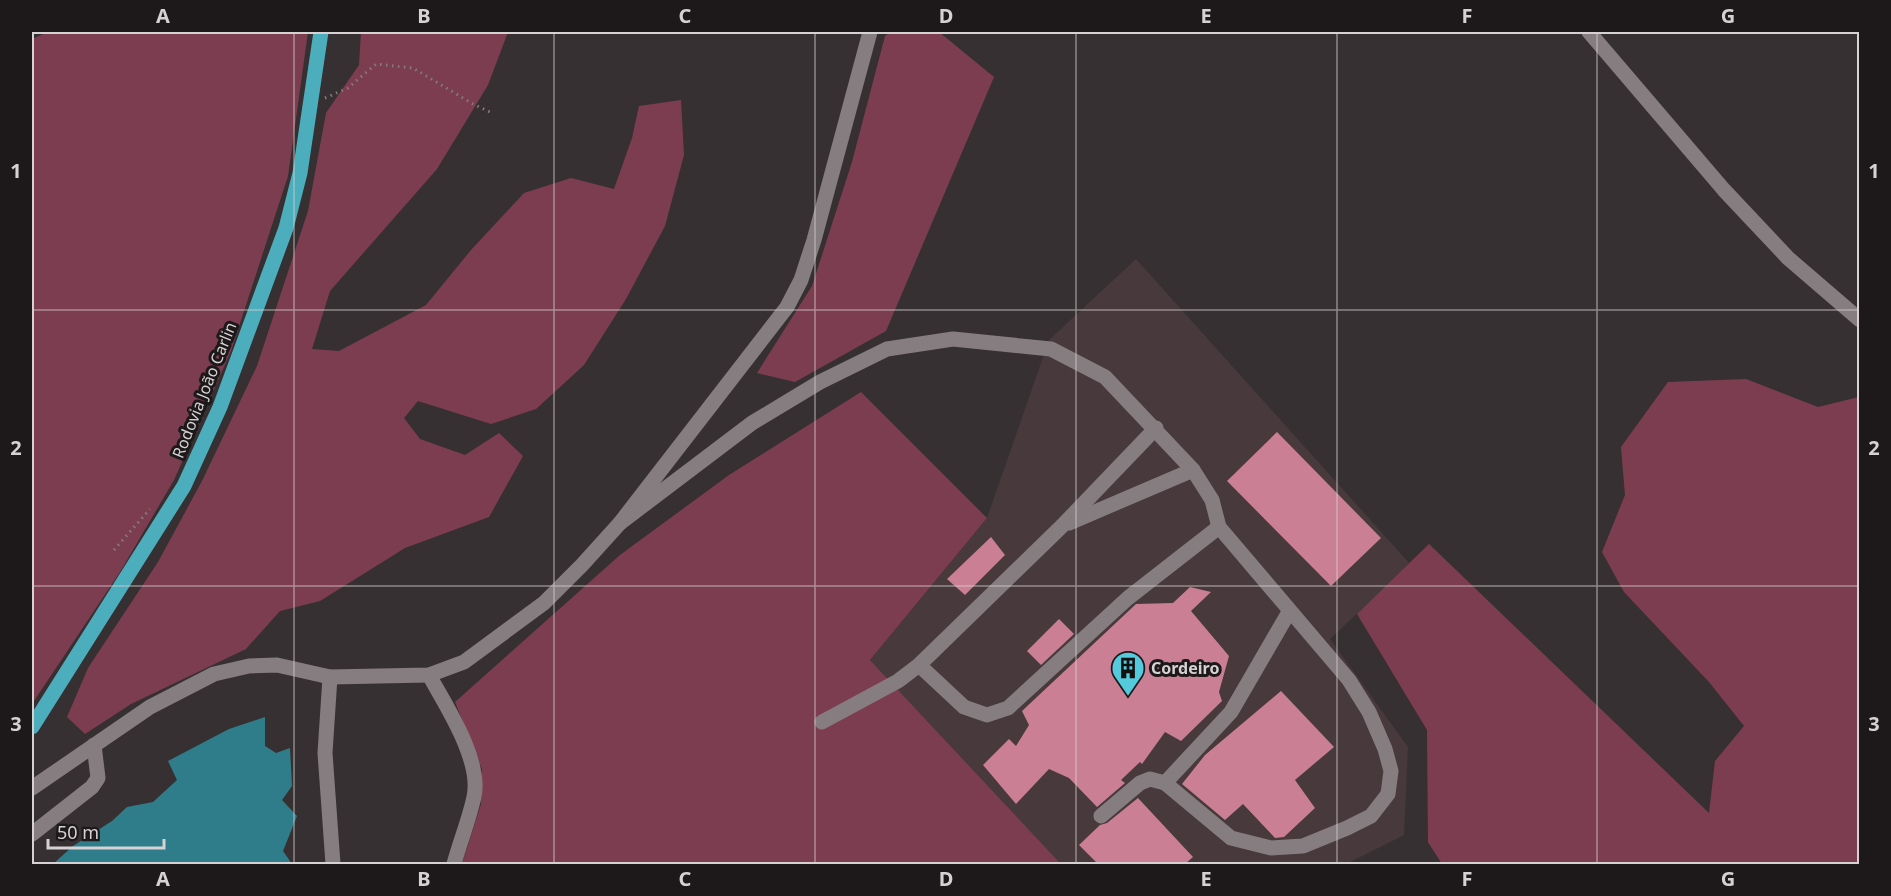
<svg xmlns="http://www.w3.org/2000/svg" width="1891" height="896" font-family="'Noto Sans',sans-serif">
	<style>
		.built { fill: #47393c }
		.green { fill: #7d3d51 }
		.water { fill: #2f7d8a }
		.building { fill: #ca7f94 }
		.lines { fill: none; stroke-linecap: round; stroke-linejoin: round }
		.path { stroke: #827c7d; stroke-width: 3; stroke-dasharray: 1.5 4.5; stroke-linecap: butt }
		.minor { stroke: #857d7f; stroke-width: 15 }
		.major { stroke: #4caebd; stroke-width: 15 }
		.grid { fill: none; stroke: #d6d1d2; stroke-width: 1.5; stroke-opacity: 0.55 }
		.labels { text-anchor: middle; stroke-width: 6; stroke-linejoin: round; paint-order: stroke }
		.street-label { font-size: 16px; fill: #d6d1d2; stroke: #1d191a }
		.poi-label { font-size: 16px; font-weight: bold; fill: #d6d1d2; stroke: #1d191a; text-anchor: start }
		.neatline { fill: none; stroke: #d6d1d2; stroke-width: 2 }
		.grid-label { font-size: 20px; text-anchor: middle; font-weight: bold; fill: #d6d1d2 }
	</style>
	<rect width="100%" height="100%" fill="#373032"/>
	<path class="built" d="M1136,259L1410,564L1330,639L1408,747L1404,835L1346,864H1061L870,660L987,518L1049,340Z"/>
	<g class="green">
		<path d="M48,32H308L288,176L231,351L174,480L120,572L32,704V39Z"/>
		<path d="M361,32H508L488,85L437,169L330,291L312,349L339,351L426,305L471,250L524,193L571,178L614,189L632,138L639,106L681,100L684,155L665,226L626,299L584,365L536,409L491,424L418,401L404,418L420,439L465,455L499,433L523,456L489,517L405,548L320,601L280,611L246,649L131,704L85,734L67,717L88,668L158,562L202,481L257,366L308,211L326,113L359,65Z"/>
		<path d="M891,32H939L994,77L886,331L795,382L757,373L812,286L852,162L885,36Z"/>
		<path d="M1746,379L1818,407L1859,397V864H1442L1428,842L1427,730L1357,614L1429,544L1709,813L1715,761L1744,726L1709,682L1624,592L1602,552L1625,495L1621,447L1668,382Z"/>
		<path d="M861,392L987,518L870,660L1061,864H462L481,804L482,769L455,702L620,555L729,475Z"/>
	</g>
	<path class="water" d="M265,717V746L276,753L290,748L292,786L282,800L297,816L283,851L292,864H53L73,846L112,821L127,807L153,802L177,780L168,761L229,729Z"/>
	<g class="building">
		<path d="M1277,432L1381,538L1331,586L1227,481Z"/>
		<path d="M991,537L1005,555L965,595L947,579Z"/>
		<path d="M1190,587L1211,592L1191,611L1229,656L1219,692L1222,701L1181,741L1165,732L1142,764L1140,762L1121,780L1125,783L1097,807L1069,778L1049,769L1016,804L983,765L1009,739L1016,746L1029,725L1022,711L1136,604L1173,603Z"/>
		<path d="M1059,619L1074,634L1041,665L1027,651Z"/>
		<path d="M1281,691L1334,747L1295,780L1315,808L1284,837L1275,838L1243,804L1225,820L1182,784L1205,755Z"/>
		<path d="M1138,798L1193,857L1185,864H1098L1079,845L1100,825L1107,823Z"/>
	</g>
	<g class="lines">
		<g class="path">
			<path d="M325,98L348,88L376,64L413,68L473,104L490,112"/>
			<path d="M114,550L150,509"/>
		</g>
		<g class="minor">
			<path d="M1589,32L1724,190L1788,258L1860,320"/>
			<path d="M620,523L752,423L820,382L887,349L953,339L1051,349L1105,377L1193,470L1212,500L1219,527L1349,680L1369,712L1385,749L1391,771L1388,794L1371,816L1347,828L1303,846L1271,848L1231,838L1165,783"/>
			<path d="M1069,523L1193,470"/>
			<path d="M919,665L964,707L987,715L1008,708L1128,598L1219,527"/>
			<path d="M429,675C446,706 482,760 474,797C469,820 460,842 454,864"/>
			<path d="M330,677L325,753L333,864"/>
			<path d="M822,722L898,681L919,665L1062,526L1156,428"/>
			<path d="M32,788L150,707L214,674L249,666L277,665L330,677L429,675L464,662L544,603L582,565L620,523L787,307L801,280L814,240L870,32"/>
			<path d="M1101,816L1140,783L1150,779L1165,783L1231,712L1289,612"/>
			<path d="M32,834L92,787L98,778L94,745"/>
		</g>
		<path class="major" d="M32,727L184,486L220,407L286,228L300,173L321,32"/>
	</g>
	<path class="grid" d="M294,32V864M554,32V864M815,32V864M1076,32V864M1337,32V864M1597,32V864M32,310H1860M32,586H1860"/>
	<defs>
		<g id="building-pin" transform="scale(1.725)"><path d="M0 17L-7.5 6A9.5 9.5 0 1 1 7.5 6Z" fill="#54cadd" stroke="#1d191a"/><path d="M-4-6H4V6H1V3H-1V6H-4ZM-2.5-4.3h1.7v1.8h-1.7ZM.8-4.3h1.7v1.8H.8ZM-2.5-1h1.7V.8h-1.7ZM.8-1h1.7V.8H.8Z" fill="#111"/></g>
	</defs>
	<g fill-rule="evenodd">
		<use href="#building-pin" x="1128" y="668"/>
	</g>
	<g class="labels">
		<g class="street-label">
			<text transform="translate(204 390) rotate(-68)" y="6">Rodovia João Carlin</text>
		</g>
		<g class="poi-label">
			<text x="1151" y="674">Cordeiro</text>
		</g>
	</g>
	<rect width="1891" height="896" fill="none" stroke="#1d191a" stroke-width="66"/>
	<path d="M48 839v9h116v-9" fill="none" stroke="#d6d1d2" stroke-width="3"/>
	<text x="57" y="839" font-size="18" fill="#d6d1d2" stroke="#1d191a" stroke-width="4.5" paint-order="stroke">50 m</text>
	<rect x="33" y="33" width="1825" height="830" class="neatline"/>
	<g class="grid-label">
		<text x="163" y="23">A</text>
		<text x="424" y="23">B</text>
		<text x="685" y="23">C</text>
		<text x="946" y="23">D</text>
		<text x="1206" y="23">E</text>
		<text x="1467" y="23">F</text>
		<text x="1728" y="23">G</text>
		<text x="16" y="178">1</text>
		<text x="1874" y="178">1</text>
		<text x="16" y="455">2</text>
		<text x="1874" y="455">2</text>
		<text x="16" y="731">3</text>
		<text x="1874" y="731">3</text>
		<text x="163" y="886">A</text>
		<text x="424" y="886">B</text>
		<text x="685" y="886">C</text>
		<text x="946" y="886">D</text>
		<text x="1206" y="886">E</text>
		<text x="1467" y="886">F</text>
		<text x="1728" y="886">G</text>
	</g>
</svg>
